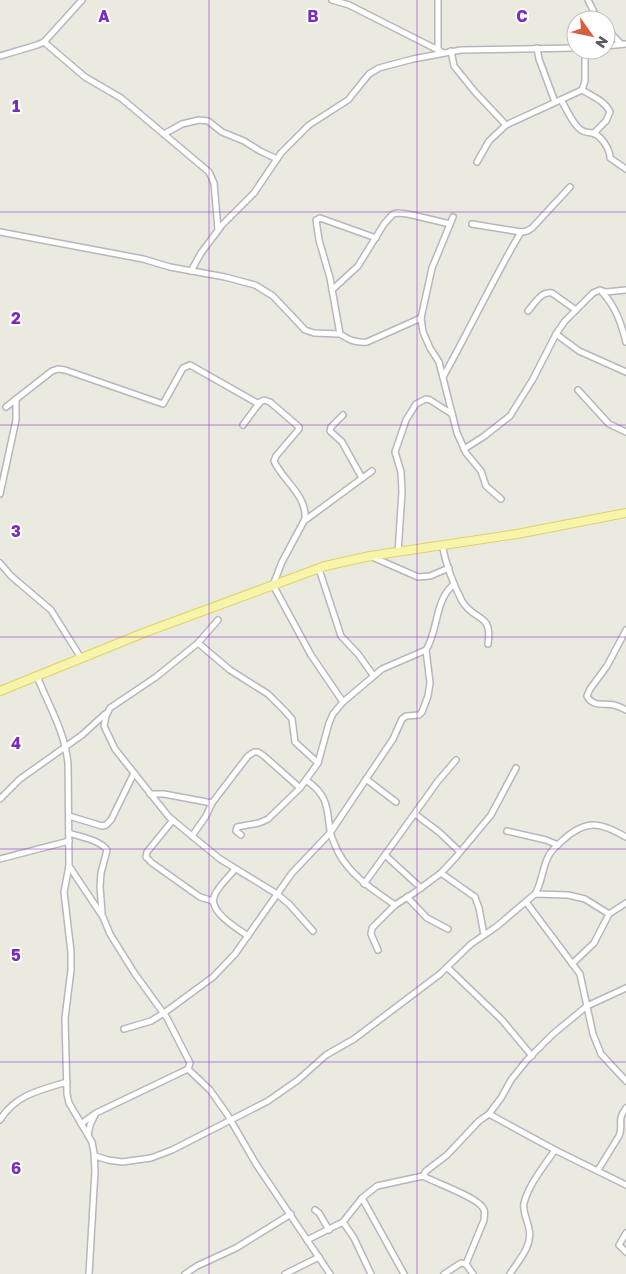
<svg xmlns="http://www.w3.org/2000/svg" width="626" height="1274" font-family="'Golos Text',sans-serif">
	<style>
		.lines { fill: none; stroke-linecap: round; stroke-linejoin: round }
		.minor-casing { stroke: #b6b7bc; stroke-width: 8 }
		.primary-casing { stroke: #e1d263; stroke-width: 10 }
		.minor { stroke: #fff; stroke-width: 5 }
		.primary { stroke: #f6f5ab; stroke-width: 8 }
		.grid { fill: none; stroke: #7b2cbf; stroke-width: 1; stroke-opacity: 0.55 }
		.grid-label { font-size: 16px; text-anchor: middle; font-weight: bold; fill: #7b2cbf; stroke: #fff; stroke-width: 4; stroke-linejoin: round; paint-order: stroke }
	</style>
	<rect width="100%" height="100%" fill="#ebeae1"/>
	<g class="lines">
		<g class="minor-casing">
			<g id="minor">
				<path d="M332,0L349,5L442,52"/>
				<path d="M588,0L598,20"/>
				<path d="M606,28L621,44"/>
				<path d="M44,42L85,77L121,98L209,172L214,183L218,230"/>
				<path d="M606,46L626,44"/>
				<path d="M537,48L539,59L555,102"/>
				<path d="M438,50V0"/>
				<path d="M451,51L454,66L475,92L506,125"/>
				<path d="M0,56L37,45L44,42L82,0"/>
				<path d="M582,90C592,96 605,101 610,112L606,121L594,133"/>
				<path d="M561,100C567,109 572,124 581,130C585,133 588,132 592,133C601,135 610,149 610,158L626,169"/>
				<path d="M164,134L182,124L199,120L208,121L222,132L244,141L260,151L277,159"/>
				<path d="M477,162L489,141L506,125L582,90L585,81V50"/>
				<path d="M453,217L432,268L421,318L423,332L430,348L439,362L457,433L466,453L481,471L486,486L501,499"/>
				<path d="M472,224L521,232L527,231L532,228L570,187"/>
				<path d="M0,232L143,259L170,267L225,277L255,285L273,296L305,330L314,333L340,334"/>
				<path d="M376,238L320,218L316,220L319,240L330,278L340,334C349,340 356,343 367,342L421,318"/>
				<path d="M191,271L201,253L222,225L254,193L281,153L309,125L348,100L369,74L379,68L413,59L461,50L576,48"/>
				<path d="M332,290L358,266L384,224L393,214L398,213L408,214L450,224"/>
				<path d="M602,292C616,307 621,323 626,342"/>
				<path d="M528,311C535,303 541,291 552,293L576,310"/>
				<path d="M556,334L579,351L626,372"/>
				<path d="M443,377C470,329 493,279 521,232"/>
				<path d="M578,390L609,424L626,432"/>
				<path d="M6,407L52,371L58,369L65,370L163,404L183,368L190,365L259,404"/>
				<path d="M343,415L331,427L330,431L342,442L362,478"/>
				<path d="M243,425L260,402L264,400L270,402L299,427V429L276,456L274,461C283,481 307,495 305,519L282,562L273,585L311,655L343,702"/>
				<path d="M464,449L483,437L510,416L533,379L556,334L565,321L593,293L600,290L606,292L626,290"/>
				<path d="M0,494L16,420V399"/>
				<path d="M304,521L372,471"/>
				<path d="M442,545C446,564 453,584 462,601C474,622 493,612 488,644"/>
				<path d="M398,552L402,492L401,472L395,452L406,420L416,404L426,399L430,400L452,414"/>
				<path d="M370,556L418,577L430,576L449,568"/>
				<path d="M0,563L11,576L51,610L81,658"/>
				<path d="M319,569L341,636L358,654L373,675"/>
				<path d="M218,620L198,643L156,677L110,708L106,716L104,726L115,749L169,817L220,859L277,894L289,904L313,931"/>
				<path d="M626,630L607,666L590,689L587,696C592,707 604,703 614,705C619,706 622,708 626,710"/>
				<path d="M198,643L230,670L268,694L284,710L292,719L295,742L318,763"/>
				<path d="M37,676C49,707 64,729 68,763L69,866L64,892L71,952V970L65,1018L67,1094L69,1103L92,1142L94,1153L95,1171L89,1274"/>
				<path d="M366,779L396,802"/>
				<path d="M306,780C311,784 316,787 320,793C328,803 328,818 330,830C330,835 336,847 338,852C351,876 372,889 395,905"/>
				<path d="M150,794H164L212,803"/>
				<path d="M0,799L20,779L82,735L105,714"/>
				<path d="M415,814L439,832L460,852"/>
				<path d="M69,816L102,826L106,825L111,820L134,773"/>
				<path d="M173,820L147,852L146,857L152,863L200,897L213,901"/>
				<path d="M507,831L546,840L558,845"/>
				<path d="M69,833C80,837 100,840 107,850L101,873L100,886L102,913"/>
				<path d="M241,835L236,831L237,827L259,823L268,819L300,788L318,763L329,723L333,714L343,702L382,669L426,650C439,629 434,601 454,584"/>
				<path d="M192,836L206,816L212,803L248,756L254,752H258L264,756L300,788"/>
				<path d="M385,855L421,888"/>
				<path d="M0,859L69,841"/>
				<path d="M69,866L103,917L110,934L135,974L167,1018L190,1063L188,1069L96,1113L81,1124"/>
				<path d="M235,869C229,877 217,887 214,897C209,912 238,929 248,936"/>
				<path d="M441,873L456,857L491,815L516,768"/>
				<path d="M364,884L438,781L456,760"/>
				<path d="M535,894C542,883 542,869 548,857C551,850 557,845 563,840C586,819 600,822 626,837"/>
				<path d="M407,897L427,918L448,929"/>
				<path d="M526,902L580,974L593,1034L601,1054L626,1081"/>
				<path d="M378,950L371,934L372,928L395,905L414,893L441,873L475,897L479,908L484,935"/>
				<path d="M572,964L594,943L609,914"/>
				<path d="M447,967L502,1020L532,1056"/>
				<path d="M124,1029L151,1021L164,1013L213,977L235,954L292,873L330,833L393,739L402,719L406,716L419,715L422,712L428,696L430,683L426,650"/>
				<path d="M188,1069L210,1090L227,1114L256,1164L330,1274"/>
				<path d="M489,1114L555,1150L626,1185"/>
				<path d="M0,1120C15,1095 40,1090 67,1082"/>
				<path d="M88,1135L90,1125L95,1115"/>
				<path d="M95,1156L108,1160L122,1162L151,1158L172,1150L268,1101L298,1080L326,1055L354,1039L440,974L471,944L496,927L535,894L568,895L585,899L609,914L626,903"/>
				<path d="M598,1170L619,1136C624,1124 616,1121 626,1108"/>
				<path d="M423,1176C436,1183 477,1197 483,1208C486,1212 484,1215 484,1220L466,1264"/>
				<path d="M362,1198L404,1274"/>
				<path d="M315,1210L319,1213L329,1230"/>
				<path d="M343,1222L354,1238L371,1274"/>
				<path d="M626,1233L619,1245L626,1252"/>
				<path d="M307,1240L343,1222L362,1198L377,1186L423,1176L426,1171L447,1155L479,1121L489,1114L501,1098L511,1080L527,1060L553,1034L587,1006L626,988"/>
				<path d="M185,1274L197,1266L236,1248L291,1214"/>
				<path d="M285,1274L319,1257"/>
				<path d="M444,1274L461,1263L466,1264L473,1274"/>
				<path d="M510,1274C518,1261 533,1246 529,1229C528,1221 522,1211 524,1203C529,1184 544,1166 555,1150"/>
			</g>
		</g>
		<g class="primary-casing">
			<path id="primary" d="M0,691L146,632L325,566L370,556L517,534L626,513"/>
		</g>
		<use href="#minor" class="minor"/>
		<use href="#primary" class="primary"/>
	</g>
	<path class="grid" d="M209,0V1274M417,0V1274M0,212H626M0,425H626M0,637H626M0,849H626M0,1062H626"/>
	<g class="grid-label">
		<text x="104" y="22">A</text>
		<text x="313" y="22">B</text>
		<text x="522" y="22">C</text>
		<text x="16" y="112">1</text>
		<text x="16" y="324">2</text>
		<text x="16" y="537">3</text>
		<text x="16" y="749">4</text>
		<text x="16" y="961">5</text>
		<text x="16" y="1174">6</text>
	</g>
	<g transform="translate(591 35) rotate(123)"><circle r="24" fill="#ffffff" stroke="#bdbdbf"/>
	<path d="M0-4L9 19L0 12L-9 19Z" fill="#d6603c"/>
	<text y="-8" font-size="14" font-weight="bold" text-anchor="middle" fill="#595b60">N</text>
	</g>
</svg>
